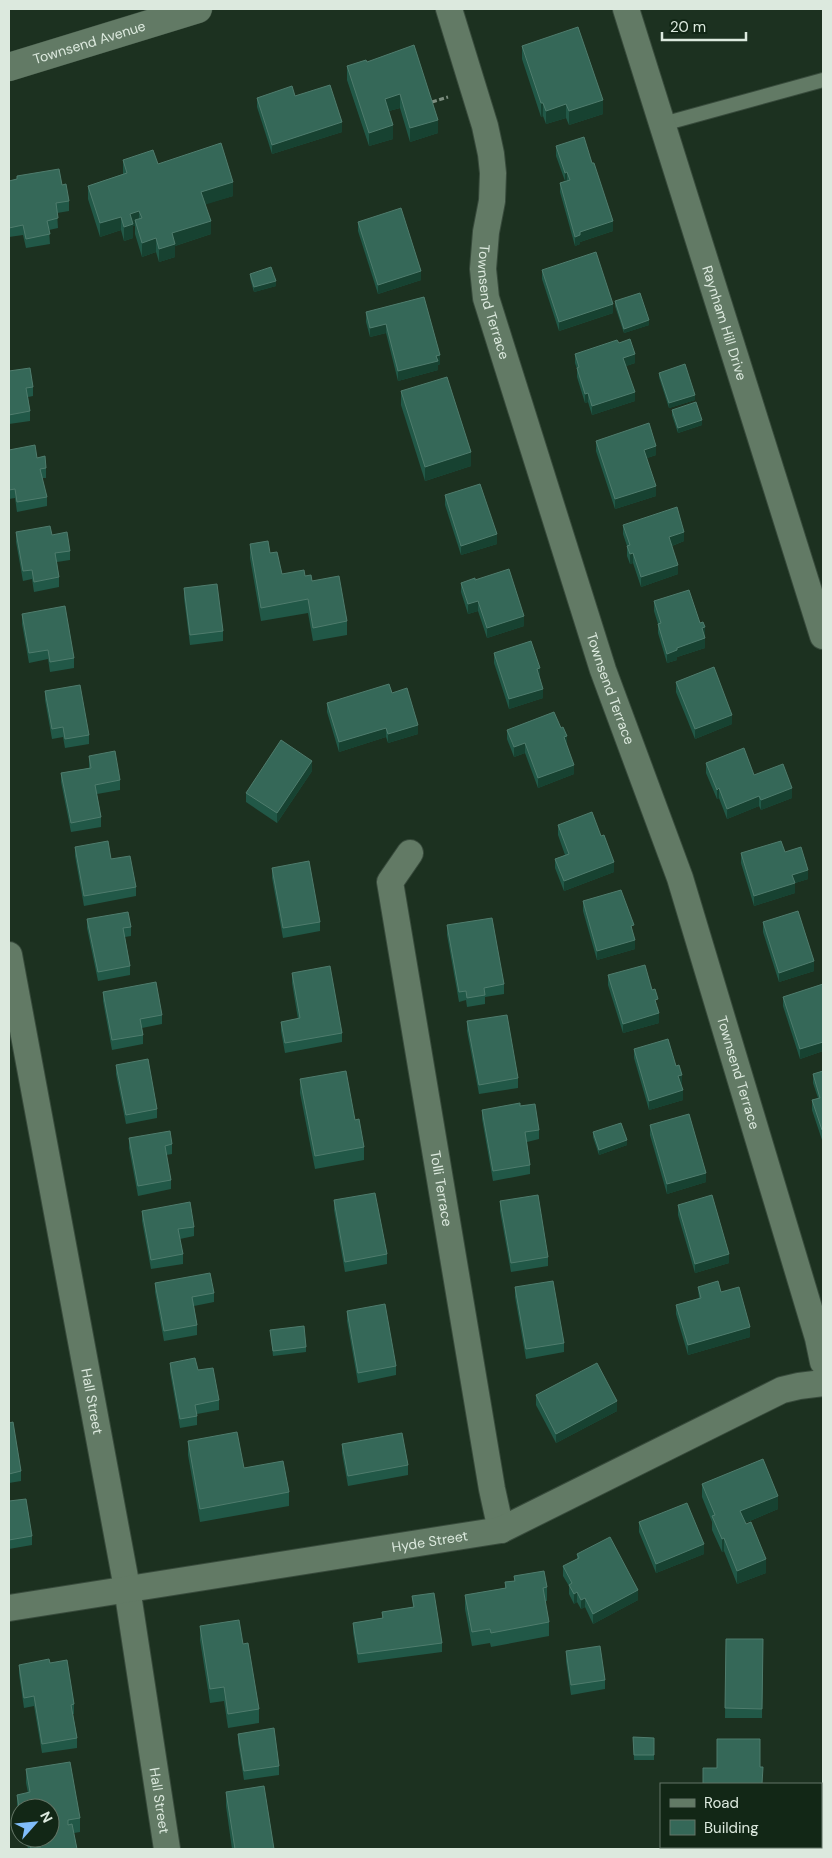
<svg xmlns="http://www.w3.org/2000/svg" width="832" height="1858" font-family="'DM Sans',sans-serif">
	<style>
		.lines { fill: none; stroke-linecap: round; stroke-linejoin: round }
		.service-casing { stroke: #384b3c; stroke-width: 16 }
		.minor-casing { stroke: #384b3c; stroke-width: 28 }
		.secondary-casing { stroke: #384b3c; stroke-width: 29 }
		.path { stroke: #7c8d7f; stroke-width: 3; stroke-dasharray: 5 2.5; stroke-linecap: butt }
		.service { stroke: #627a65; stroke-width: 14 }
		.minor { stroke: #627a65; stroke-width: 26 }
		.secondary { stroke: #627a65; stroke-width: 28 }
		.wall { fill: #215847 }
		.shaded-wall { fill: #174231 }
		.building { fill: #356858; stroke: #4f7c6d }
		.labels { text-anchor: middle; stroke-width: 4; stroke-linejoin: round; paint-order: stroke }
		.street-label { font-size: 14px; fill: #dce9de; stroke: #122716 }
	</style>
	<rect width="100%" height="100%" fill="#1c3120"/>
	<g class="lines">
		<g class="service-casing">
			<path id="service" d="M663,124L823,80"/>
		</g>
		<g class="minor-casing">
			<g id="minor">
				<path id="s1" d="M449,9L485,126L491,154L493,173L492,201L486,232L483,269L486,298L603,670L680,878L818,1338L823,1362"/>
				<path id="s2" d="M626,9L823,636"/>
				<path id="s3" d="M410,853L390,882L492,1489L501,1530"/>
				<path id="s4" d="M9,955L127,1588L167,1849"/>
				<path id="s5" d="M9,1608L501,1530L782,1390L799,1386L823,1383"/>
			</g>
		</g>
		<g class="secondary-casing">
			<g id="secondary">
				<path id="s6" d="M9,67L198,9"/>
			</g>
		</g>
		<path class="path" d="M432,102L448,97"/>
		<use href="#service" class="service"/>
		<use href="#minor" class="minor"/>
		<use href="#secondary" class="secondary"/>
	</g>
	<g class="wall">
		<path d="M522,46L603,114L569,125L566,118L546,124L543,116L541,117L522,59Z"/>
		<path d="M367,62L438,133L410,142L400,108L389,111L393,139L369,146L347,80V66Z"/>
		<path d="M295,96L342,132L272,154L257,107V98Z"/>
		<path d="M556,146L613,231L580,242V244L575,246L560,192V183L565,181L556,156Z"/>
		<path d="M123,160L158,164L233,196L205,204L211,234L175,246V257L159,262L156,252L142,257L135,234V226H133V238L124,241L121,230L100,237L88,199V186L123,174Z"/>
		<path d="M17,176L62,185L69,201V211L57,213L58,228L49,230L50,244L26,248L23,235L9,237V181L17,179Z"/>
		<path d="M358,222L421,280L378,294L358,231Z"/>
		<path d="M542,270L613,313L559,331L542,279Z"/>
		<path d="M250,274L276,286L254,292L250,278Z"/>
		<path d="M424,297L440,364L438,365V370L398,381L386,333L370,337L366,322V312Z"/>
		<path d="M615,301L649,325L624,333L615,306Z"/>
		<path d="M619,343L635,363L626,366L635,401L592,415L588,402L585,403L577,377V369L575,363V354Z"/>
		<path d="M9,371L33,387V396L28,397L30,411V421L9,424Z"/>
		<path d="M659,373L695,400L669,408L659,377Z"/>
		<path d="M401,391L471,466L425,481L401,405Z"/>
		<path d="M672,410L702,425L678,433L672,415Z"/>
		<path d="M596,441L656,455L647,458L656,496L615,509L596,451Z"/>
		<path d="M9,450L37,458L46,468V478H42L47,497V506L17,512L15,498L9,499Z"/>
		<path d="M445,495L497,544L461,555L445,505Z"/>
		<path d="M623,525L684,541L672,546L678,574L641,587L633,563L630,564L627,556V546L623,534Z"/>
		<path d="M16,532L52,535L70,551V560L57,562L59,577V587L34,592L32,579L23,581L16,542Z"/>
		<path d="M250,544L270,553L282,574L305,576L312,581L347,621V635L313,641L308,613L261,621L250,558Z"/>
		<path d="M475,580L524,626L487,638L478,611L468,614L461,592V583Z"/>
		<path d="M184,588L223,631V641L190,645L184,598Z"/>
		<path d="M654,601L700,623L705,636V648L677,657V660L667,663L658,633V624L654,611Z"/>
		<path d="M22,614L74,658V668L50,672L48,659L29,663L22,624Z"/>
		<path d="M494,653L540,678L543,698L509,709L494,663Z"/>
		<path d="M676,682L732,724L695,739L676,692Z"/>
		<path d="M45,691L89,735V744L65,748L63,737L52,739L45,700Z"/>
		<path d="M392,693L418,734L388,743L386,737L339,752L327,712V703Z"/>
		<path d="M507,730L567,745L574,774L538,788L525,753L514,757L507,739Z"/>
		<path d="M89,756L120,780V790L97,794L101,817V827L71,832L61,782V773L89,768Z"/>
		<path d="M706,763L754,775L792,798L761,810L759,806L727,819L719,798L717,799L706,773Z"/>
		<path d="M312,771L277,823L246,802V793Z"/>
		<path d="M558,825L614,872L564,891L555,868V859L565,855L558,835Z"/>
		<path d="M75,847L111,859L136,887V896L84,906L75,856Z"/>
		<path d="M785,852L808,879L795,883V893L754,906L741,863V853Z"/>
		<path d="M272,868L320,922V931L283,938L272,878Z"/>
		<path d="M583,901L635,949L597,960L583,911Z"/>
		<path d="M87,919L131,927V936L125,937L130,966V975L98,981L87,928Z"/>
		<path d="M763,922L814,971L779,982L763,932Z"/>
		<path d="M447,925L504,984V994L485,997V1004L467,1007L466,1000L459,1002L447,935Z"/>
		<path d="M292,973L342,1033V1042L285,1053L281,1031V1022L298,1019L292,983Z"/>
		<path d="M608,975L658,1008L659,1023L623,1033L608,985Z"/>
		<path d="M823,984V1051L800,1059L783,1006V997Z"/>
		<path d="M103,992L162,1015V1024L142,1028L143,1035V1044L112,1050L103,1001Z"/>
		<path d="M467,1021L518,1078V1088L479,1094L467,1031Z"/>
		<path d="M634,1049L682,1085H681L683,1100L649,1110L634,1058Z"/>
		<path d="M116,1065L157,1109V1118L126,1124L116,1074Z"/>
		<path d="M823,1071L822,1140L812,1110V1100L818,1098L813,1083V1074Z"/>
		<path d="M300,1079L355,1120L364,1147V1160L315,1169L300,1093Z"/>
		<path d="M520,1106L539,1130V1139L527,1142L530,1165V1174L493,1181L482,1119V1110Z"/>
		<path d="M650,1125L706,1182L667,1194L650,1135Z"/>
		<path d="M593,1132L627,1145L599,1155L593,1137Z"/>
		<path d="M129,1138L172,1144V1154L166,1155L171,1180V1189L138,1196L129,1148Z"/>
		<path d="M334,1200L387,1254V1264L345,1272L334,1210Z"/>
		<path d="M500,1201L548,1257V1266L511,1272L500,1211Z"/>
		<path d="M678,1205L729,1263L695,1273L678,1215Z"/>
		<path d="M142,1211L194,1227V1236L180,1239L183,1254V1264L151,1269L142,1221Z"/>
		<path d="M155,1283L214,1293V1302L194,1306L197,1325V1335L164,1341L155,1292Z"/>
		<path d="M515,1287L564,1343V1352L526,1359L515,1297Z"/>
		<path d="M698,1287L750,1337L688,1355L676,1314V1305L699,1298Z"/>
		<path d="M347,1311L396,1366V1375L358,1383L347,1321Z"/>
		<path d="M270,1330L306,1347V1352L273,1356Z"/>
		<path d="M170,1363L198,1370L219,1400V1410L197,1414V1425L180,1428L170,1372Z"/>
		<path d="M9,1394L10,1399V1409H9Z"/>
		<path d="M536,1395L617,1411L556,1443L536,1405Z"/>
		<path d="M9,1423L21,1471V1481L9,1483Z"/>
		<path d="M188,1441L244,1468L289,1492V1506L200,1522L188,1455Z"/>
		<path d="M342,1444L408,1465V1475L348,1486L342,1453Z"/>
		<path d="M702,1484L778,1509L745,1523L766,1573L737,1584L724,1551L722,1552L712,1530V1522L702,1497Z"/>
		<path d="M9,1501L32,1536V1545L9,1549Z"/>
		<path d="M639,1522L704,1554L656,1573L639,1532Z"/>
		<path d="M577,1554L638,1600L593,1624L585,1607L581,1609L577,1602L574,1604L569,1594V1586L563,1576V1566L577,1559Z"/>
		<path d="M514,1576L547,1587V1601H545L549,1622V1636L491,1647L490,1643L472,1646L465,1609V1595L505,1588V1582L514,1581Z"/>
		<path d="M412,1596L442,1643V1652L358,1663L353,1632V1623L382,1618V1612L413,1607Z"/>
		<path d="M200,1626L243,1644L259,1709V1723L228,1728L224,1701L210,1703L200,1640Z"/>
		<path d="M726,1639H763L762,1718H725Z"/>
		<path d="M566,1651L605,1680V1689L571,1695L566,1661Z"/>
		<path d="M50,1663L74,1704V1714H73L77,1738V1748L42,1753L34,1706L24,1708L19,1674V1665Z"/>
		<path d="M238,1734L279,1766V1775L244,1780L238,1743Z"/>
		<path d="M633,1737L654,1738V1760H634Z"/>
		<path d="M26,1769L80,1818V1832L74,1833L77,1849H28L26,1838H50L20,1808V1827L17,1808V1795L28,1793L26,1783Z"/>
		<path d="M226,1792L274,1849H232L226,1806Z"/>
	</g>
	<g class="shaded-wall">
		<path d="M400,94V108L385,112V99Z"/>
		<path d="M603,100V114L569,125V111Z"/>
		<path d="M541,103H543V116L541,117Z"/>
		<path d="M566,104V118L546,124V111Z"/>
		<path d="M438,120V133L410,142V128Z"/>
		<path d="M342,122V132L272,154V145Z"/>
		<path d="M393,125V139L369,146V133Z"/>
		<path d="M567,172V181L565,182V173Z"/>
		<path d="M233,182V196L201,206V192Z"/>
		<path d="M139,211V224L135,220V226H133V238L124,241V227L130,214Z"/>
		<path d="M121,217V230L100,237V223Z"/>
		<path d="M211,221V234L175,246V257L159,262V249L172,233Z"/>
		<path d="M613,221V231L580,242V244L575,246V237L580,232Z"/>
		<path d="M156,238V252L142,257V243Z"/>
		<path d="M421,271V280L378,294V285Z"/>
		<path d="M276,281V286L254,292V287Z"/>
		<path d="M613,304V313L559,331V322Z"/>
		<path d="M649,320V325L624,333V329Z"/>
		<path d="M386,324V333L370,337V328Z"/>
		<path d="M635,354V363L623,367V358Z"/>
		<path d="M440,355V364L438,365V370L398,381V371Z"/>
		<path d="M635,392V401L592,415V406Z"/>
		<path d="M588,393V402L585,403V394Z"/>
		<path d="M695,395V400L669,408V403Z"/>
		<path d="M702,420V425L678,433V428Z"/>
		<path d="M656,446V455L644,459V450Z"/>
		<path d="M471,452V466L425,481V467Z"/>
		<path d="M656,486V496L615,509V499Z"/>
		<path d="M684,532V541L669,547V537Z"/>
		<path d="M497,534V544L461,555V546Z"/>
		<path d="M633,553V563L630,564V554Z"/>
		<path d="M678,565V574L641,587V577Z"/>
		<path d="M478,601V611L468,614V604Z"/>
		<path d="M524,616V626L487,638V628Z"/>
		<path d="M705,627V636L702,638V628Z"/>
		<path d="M705,638V648L677,657V660L667,663V654L677,648Z"/>
		<path d="M540,668V678L537,669Z"/>
		<path d="M543,689V698L509,709V699Z"/>
		<path d="M732,715V724L695,739V729Z"/>
		<path d="M418,725V734L388,743V734Z"/>
		<path d="M386,728V737L339,752V742Z"/>
		<path d="M567,736V746L564,737Z"/>
		<path d="M525,743V753L514,757V747Z"/>
		<path d="M312,761V771L277,823V813Z"/>
		<path d="M574,765V774L538,788V778Z"/>
		<path d="M719,788V798L717,799V790Z"/>
		<path d="M792,788V798L761,810V800Z"/>
		<path d="M759,796V806L727,819V809Z"/>
		<path d="M614,862V872L564,891V881Z"/>
		<path d="M808,870V879L795,883V893L754,906V896L792,875Z"/>
		<path d="M635,940V949L597,960V951Z"/>
		<path d="M814,961V971L779,982V973Z"/>
		<path d="M659,1013V1023L623,1033V1024Z"/>
		<path d="M823,1042V1051L800,1059V1049Z"/>
		<path d="M682,1075V1085H678V1076Z"/>
		<path d="M683,1090V1100L649,1110V1101Z"/>
		<path d="M822,1130H823V1139L822,1140Z"/>
		<path d="M627,1140V1145L599,1155V1150Z"/>
		<path d="M706,1173V1182L667,1194V1184Z"/>
		<path d="M729,1254V1263L695,1273V1264Z"/>
		<path d="M750,1327V1337L688,1355V1345Z"/>
		<path d="M617,1401V1411L556,1443V1434Z"/>
		<path d="M778,1496V1509L740,1525V1511Z"/>
		<path d="M724,1538V1551L722,1552V1539Z"/>
		<path d="M704,1544V1554L656,1573V1564Z"/>
		<path d="M766,1559V1573L737,1584V1571Z"/>
		<path d="M638,1590V1600L593,1624V1614Z"/>
		<path d="M577,1592V1602L574,1604V1594Z"/>
		<path d="M585,1598V1607L581,1609V1600Z"/>
	</g>
	<g class="building">
		<path d="M578,27L603,100L569,111L566,104L546,111L543,103H541L522,46Z"/>
		<path d="M414,45L438,120L410,128L400,94L385,99L393,125L369,133L347,66L366,60L367,62Z"/>
		<path d="M330,85L342,122L272,145L257,98L292,86L295,96Z"/>
		<path d="M584,137L592,163H594L613,221L580,232V235L575,237L560,183L570,180L567,172L565,173L556,146Z"/>
		<path d="M221,143L233,182L201,192L211,221L172,233L175,244L159,249L156,238L142,243L135,220L142,218L139,211L130,214L133,224L124,227L121,217L100,223L88,186L127,173L123,160L153,150L158,164Z"/>
		<path d="M59,169L62,185L66,184L69,201L56,203L58,218L47,221L50,234L26,239L23,225L9,228V181L17,179V176Z"/>
		<path d="M401,208L421,271L378,285L358,222Z"/>
		<path d="M596,252L613,304L559,322L542,270Z"/>
		<path d="M271,267L276,281L254,287L250,274Z"/>
		<path d="M640,293L649,320L624,329L615,301Z"/>
		<path d="M424,297L440,355L436,356L438,361L398,371L386,324L370,328L366,312Z"/>
		<path d="M630,339L635,354L623,358L635,392L592,406L588,393L585,394L577,368L579,367L575,354L617,340L619,343Z"/>
		<path d="M685,364L695,395L669,403L659,373Z"/>
		<path d="M30,368L33,387L26,388L30,411L9,415V371Z"/>
		<path d="M447,377L471,452L425,467L401,391Z"/>
		<path d="M696,402L702,420L678,428L672,410Z"/>
		<path d="M649,423L656,446L644,450L656,486L615,499L596,441Z"/>
		<path d="M35,445L37,458L45,456L46,468L40,469L47,497L17,502L15,489L9,490V450Z"/>
		<path d="M480,484L497,534L461,546L445,495Z"/>
		<path d="M677,507L684,532L669,537L678,565L641,577L633,553L630,554L627,546L630,545L623,525Z"/>
		<path d="M50,526L52,535L67,532L70,551L55,553L59,577L34,582L32,570L23,571L16,532Z"/>
		<path d="M268,541L270,553L277,552L282,574L304,570L305,576L311,575L312,581L339,576L347,621L313,628L308,599L261,608L250,544Z"/>
		<path d="M509,569L524,616L487,628L478,601L468,604L461,583L475,578V580Z"/>
		<path d="M217,584L223,631L190,635L184,588Z"/>
		<path d="M689,590L700,623L703,622L705,627L702,628L705,638L677,648V650L667,654L658,624L661,623L654,601Z"/>
		<path d="M65,606L74,658L50,662L48,650L29,653L22,614Z"/>
		<path d="M531,641L540,668L537,669L543,689L509,699L494,653Z"/>
		<path d="M714,667L732,715L695,729L676,682Z"/>
		<path d="M389,684L392,693L407,688L418,725L388,734L386,728L339,742L327,703Z"/>
		<path d="M80,685L89,735L65,739L63,727L52,729L45,691Z"/>
		<path d="M554,712L561,728L563,727L567,736L564,737L574,765L538,778L525,743L514,747L507,730Z"/>
		<path d="M281,740L312,761L277,813L246,793Z"/>
		<path d="M744,748L754,775L783,764L792,788L761,800L759,796L727,809L719,788L717,790L706,763Z"/>
		<path d="M115,751L120,780L95,785L101,817L71,823L61,773L91,768L89,756Z"/>
		<path d="M592,812L601,836L604,835L614,862L564,881L555,859L569,854L558,825Z"/>
		<path d="M108,841L111,859L130,856L136,887L84,896L75,847Z"/>
		<path d="M781,841L785,852L801,847L808,870L792,875L795,883L754,896L741,853Z"/>
		<path d="M309,861L320,922L283,928L272,868Z"/>
		<path d="M621,890L634,925L631,926L635,940L597,951L583,901Z"/>
		<path d="M798,911L814,961L779,973L763,922Z"/>
		<path d="M128,912L131,927L123,928L130,966L98,972L87,919Z"/>
		<path d="M492,918L504,984L484,988L485,995L467,998L466,991L459,992L447,925Z"/>
		<path d="M645,965L652,990L655,989L658,999L655,1000L659,1013L623,1024L608,975Z"/>
		<path d="M330,966L342,1033L285,1043L281,1022L300,1018L292,973Z"/>
		<path d="M156,982L162,1015L140,1019L143,1035L112,1040L103,992Z"/>
		<path d="M823,984V1042L800,1049L783,997Z"/>
		<path d="M507,1015L518,1078L479,1085L467,1021Z"/>
		<path d="M668,1039L676,1066L679,1065L682,1075L678,1076L683,1090L649,1101L634,1049Z"/>
		<path d="M148,1059L157,1109L126,1115L116,1065Z"/>
		<path d="M346,1071L355,1120L359,1119L364,1147L315,1156L300,1079Z"/>
		<path d="M823,1071V1130H822L812,1100L820,1098L813,1074Z"/>
		<path d="M520,1103V1106L535,1104L539,1130L525,1132L530,1165L493,1171L482,1110Z"/>
		<path d="M689,1114L706,1173L667,1184L650,1125Z"/>
		<path d="M621,1123L627,1140L599,1150L593,1132Z"/>
		<path d="M170,1131L172,1144L165,1146L171,1180L138,1186L129,1138Z"/>
		<path d="M375,1193L387,1254L345,1262L334,1200Z"/>
		<path d="M538,1195L548,1257L511,1263L500,1201Z"/>
		<path d="M712,1195L729,1254L695,1264L678,1205Z"/>
		<path d="M190,1202L194,1227L178,1229L183,1254L151,1260L142,1211Z"/>
		<path d="M210,1273L214,1293L192,1297L197,1325L164,1331L155,1283Z"/>
		<path d="M553,1281L564,1343L526,1349L515,1287Z"/>
		<path d="M718,1281L721,1292L739,1287L750,1327L688,1345L676,1305L701,1298L698,1287Z"/>
		<path d="M385,1304L396,1366L358,1373L347,1311Z"/>
		<path d="M304,1326L306,1347L273,1351L270,1330Z"/>
		<path d="M195,1358L198,1370L213,1368L219,1400L195,1405L197,1416L180,1419L170,1363Z"/>
		<path d="M597,1363L617,1401L556,1434L536,1395Z"/>
		<path d="M13,1422L21,1471L9,1474V1423Z"/>
		<path d="M237,1432L244,1468L283,1461L289,1492L200,1509L188,1441Z"/>
		<path d="M402,1433L408,1465L348,1476L342,1444Z"/>
		<path d="M763,1459L778,1496L740,1511L746,1524L751,1522L766,1559L737,1571L724,1538L722,1539L712,1516L715,1515L702,1484Z"/>
		<path d="M26,1499L32,1536L9,1540V1501Z"/>
		<path d="M687,1503L704,1544L656,1564L639,1522Z"/>
		<path d="M610,1537L638,1590L593,1614L585,1598L581,1600L577,1592L574,1594L569,1585L572,1583L563,1566L579,1558L577,1554Z"/>
		<path d="M544,1571L547,1587L543,1588L549,1622L491,1633L490,1629L472,1632L465,1595L506,1588L505,1582L515,1581L514,1576Z"/>
		<path d="M434,1593L442,1643L358,1654L353,1623L383,1618L382,1612L414,1607L412,1596Z"/>
		<path d="M239,1620L243,1644L248,1643L259,1709L228,1714L224,1687L210,1689L200,1626Z"/>
		<path d="M726,1639H763L762,1709L725,1708Z"/>
		<path d="M600,1646L605,1680L571,1685L566,1651Z"/>
		<path d="M49,1659L50,1663L67,1660L74,1704L71,1705L77,1738L42,1744L34,1696L24,1698L19,1665Z"/>
		<path d="M274,1728L279,1766L244,1771L238,1734Z"/>
		<path d="M633,1737L654,1738V1755H634Z"/>
		<path d="M717,1739H760V1767H763L762,1784H703V1768H717Z"/>
		<path d="M70,1762L80,1818L68,1820V1825L72,1824L77,1849H40V1847L31,1849L29,1838H50V1808H20V1813L17,1795L30,1792L26,1769Z"/>
		<path d="M264,1786L274,1849H235L226,1792Z"/>
		<rect x="694" y="1847" width="72" height="2"/>
	</g>
	<g class="labels">
		<g class="street-label">
			<text dy="5" stroke="none"><textPath href="#s6" startOffset="84">Townsend Avenue</textPath></text>
			<text dy="5" stroke="none"><textPath href="#s1" startOffset="301">Townsend Terrace</textPath></text>
			<text dy="5" stroke="none"><textPath href="#s2" startOffset="329">Raynham Hill Drive</textPath></text>
			<text dy="5" stroke="none"><textPath href="#s1" startOffset="706">Townsend Terrace</textPath></text>
			<text dy="5" stroke="none"><textPath href="#s1" startOffset="1111">Townsend Terrace</textPath></text>
			<text dy="5" stroke="none"><textPath href="#s3" startOffset="346">Tolli Terrace</textPath></text>
			<text dy="5" stroke="none"><textPath href="#s4" startOffset="454">Hall Street</textPath></text>
			<text dy="5" stroke="none"><textPath href="#s5" startOffset="426">Hyde Street</textPath></text>
			<text dy="5" stroke="none"><textPath href="#s4" startOffset="859">Hall Street</textPath></text>
		</g>
	</g>
	<rect width="832" height="1858" fill="none" stroke="#dce9de" stroke-width="20"/>
	<rect x="660" y="1783" width="162" height="65" fill="#122716" stroke="#637566"/>
	<rect x="670" y="1799" width="25" height="8" fill="#627a65" stroke="#637566"/>
	<text x="704" y="1808" font-size="15" fill="#dce9de">Road</text>
	<rect x="670" y="1820" width="25" height="15" fill="#356858" stroke="#637566"/>
	<text x="704" y="1833" font-size="15" fill="#dce9de">Building</text>
	<g transform="translate(35 1823) rotate(63)"><circle r="24" fill="#122716" stroke="#637566"/>
	<path d="M0-4L9 19L0 12L-9 19Z" fill="#80bdfa"/>
	<text y="-8" font-size="14" font-weight="bold" text-anchor="middle" fill="#dce9de">N</text>
	</g>
	<path d="M662 32v8h84v-8" fill="none" stroke="#dce9de" stroke-width="2.5"/>
	<text x="670" y="32" font-size="15" fill="#dce9de" stroke="#122716" stroke-width="4" paint-order="stroke">20 m</text>
</svg>
